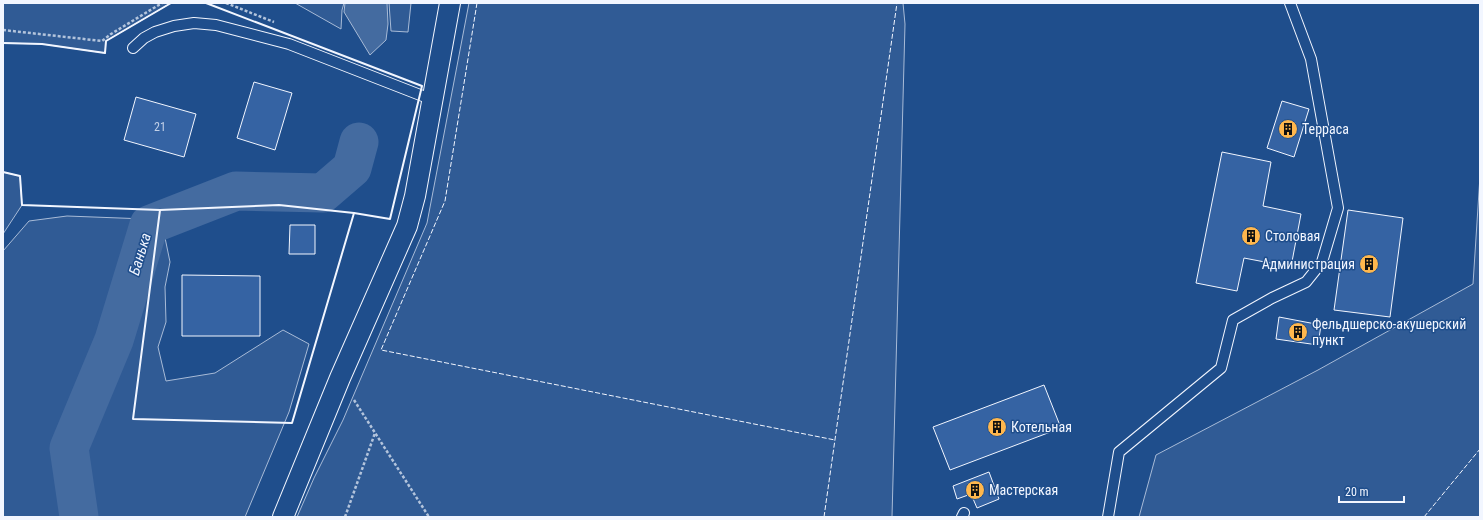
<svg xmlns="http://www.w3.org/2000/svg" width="1483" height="520" font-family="'Roboto Condensed',sans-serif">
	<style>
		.green { fill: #305b95; stroke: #a8bbd7 }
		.water { fill: #446ba0; stroke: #a8bbd7 }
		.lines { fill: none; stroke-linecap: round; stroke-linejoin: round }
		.river { stroke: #446ba0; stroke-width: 39 }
		.building { fill: #3563a3; stroke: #f2f6ff }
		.service-casing { stroke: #f2f6ff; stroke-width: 12 }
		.minor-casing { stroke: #f2f6ff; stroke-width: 22 }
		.path { stroke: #b3c4dc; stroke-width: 2.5; stroke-dasharray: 3 2; stroke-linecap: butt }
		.service { stroke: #1f4e8c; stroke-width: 10 }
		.minor { stroke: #1f4e8c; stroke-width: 20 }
		.fence { stroke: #f2f6ff; stroke-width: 1; stroke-dasharray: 5 2; stroke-linecap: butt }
		.wall { stroke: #f2f6ff; stroke-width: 2 }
		.labels { text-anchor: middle; stroke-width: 3; stroke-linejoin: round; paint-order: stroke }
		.number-label { font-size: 12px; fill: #c3d1e8 }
		.poi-label { font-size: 14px; fill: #f2f6ff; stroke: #1f4e8c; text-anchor: start }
		.water-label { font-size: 15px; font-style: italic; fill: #f2f6ff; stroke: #1f4e8c }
	</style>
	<rect width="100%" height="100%" fill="#1f4e8c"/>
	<g class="green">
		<path d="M3,3H171L106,41L105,53L42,44L3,43Z"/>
		<path d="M295,3H344L342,10L341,29Z"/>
		<path d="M389,3H411L408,32L391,31Z"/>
		<path d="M469,3H903L905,24L892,517H297L314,478L343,420L427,223Z"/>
		<path d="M3,172L20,176L22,205L3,234Z"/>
		<path d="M1480,176V517H1139L1156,455L1318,370L1473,284Z"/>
		<path d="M67,216L146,219L163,228L170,262L165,287L166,322L158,347L166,381L215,373L283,330L309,344L289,412L245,517H3V251L29,221Z"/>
	</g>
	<path class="water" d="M345,3H387L388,24L386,40L370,55L344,12Z"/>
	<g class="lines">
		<path class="river" d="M79,517L69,448L114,340L149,225L236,191L323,193L352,168L359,142"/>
	</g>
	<g class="building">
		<path d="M254,82L292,93L275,150L237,138Z"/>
		<path d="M136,97L196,114L184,157L124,140Z"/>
		<path d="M1282,101L1309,109L1294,157L1267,148Z"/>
		<path d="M1222,152L1271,162L1263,206L1301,214L1291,267L1244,258L1237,291L1196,283Z"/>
		<path d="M1348,210L1403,218L1390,317L1334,310Z"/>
		<path d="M290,225H315V254H289Z"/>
		<path d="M182,275L260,276V336H182Z"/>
		<path d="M1279,317L1321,325L1318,345L1276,339Z"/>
		<path d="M1044,385L1061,428L950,470L933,427Z"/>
		<path d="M989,472L999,499L977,508L971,494L957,499L953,486Z"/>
	</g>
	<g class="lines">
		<g class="service-casing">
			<g id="service">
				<path d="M133,48L144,38L155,32L174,26L194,23L216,25L289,44L433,100"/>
				<path d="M962,517L964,513"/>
				<path d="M1108,517L1119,452L1221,368L1233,320L1272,298L1306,282L1322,262L1338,208L1311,59L1290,3"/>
			</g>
		</g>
		<g class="minor-casing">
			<path id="minor" d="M283,517L340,378L407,226L415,196L450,3"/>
		</g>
		<g class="path">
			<path d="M226,3L274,22"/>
			<path d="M3,30L102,41L111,34L162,3"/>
			<path d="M354,400L429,517"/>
			<path d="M345,517L375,433"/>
		</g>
		<use href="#service" class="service"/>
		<use href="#minor" class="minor"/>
		<g class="fence">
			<path d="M477,3L445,201L381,350L835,440"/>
			<path d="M824,517L897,3"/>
			<path d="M1424,517L1480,449"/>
		</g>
		<g class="wall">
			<path d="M3,43L42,44L105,53L106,41L171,3"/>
			<path d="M3,172L20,176L22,205L160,210L279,205L354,213L390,219L422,86L206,3"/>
			<path d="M160,210L133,419L292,423L354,213"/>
		</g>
	</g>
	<defs>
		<g id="building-disc" transform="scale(1)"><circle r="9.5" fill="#ffb74d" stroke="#1f4e8c"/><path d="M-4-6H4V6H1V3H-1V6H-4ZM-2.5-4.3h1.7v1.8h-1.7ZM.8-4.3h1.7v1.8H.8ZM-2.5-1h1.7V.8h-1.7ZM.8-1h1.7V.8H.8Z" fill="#111"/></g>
	</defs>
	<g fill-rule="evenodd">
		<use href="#building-disc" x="1288" y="129"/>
		<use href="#building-disc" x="1251" y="236"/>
		<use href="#building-disc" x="1369" y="264"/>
		<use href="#building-disc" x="1298" y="332"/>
		<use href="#building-disc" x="997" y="427"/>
		<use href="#building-disc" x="975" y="490"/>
	</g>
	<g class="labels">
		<g class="number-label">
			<text x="160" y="131">21</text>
		</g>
		<g class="poi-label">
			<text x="1302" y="134">Терраса</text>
			<text x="1265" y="241">Столовая</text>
			<text x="1355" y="269" text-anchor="end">Администрация</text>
			<text x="1312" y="329">Фельдшерско-акушерский<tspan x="1312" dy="16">пункт</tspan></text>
			<text x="1011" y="432">Котельная</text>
			<text x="989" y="495">Мастерская</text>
		</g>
		<g class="water-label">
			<text transform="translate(140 254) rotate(-73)" y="5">Банька</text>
		</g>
	</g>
	<rect width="1483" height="520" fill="none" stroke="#f2f6ff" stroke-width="8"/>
	<path d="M1339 496v6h65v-6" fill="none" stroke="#f2f6ff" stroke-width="2"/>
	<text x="1345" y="496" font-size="12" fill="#f2f6ff" stroke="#1f4e8c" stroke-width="3" paint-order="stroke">20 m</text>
</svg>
